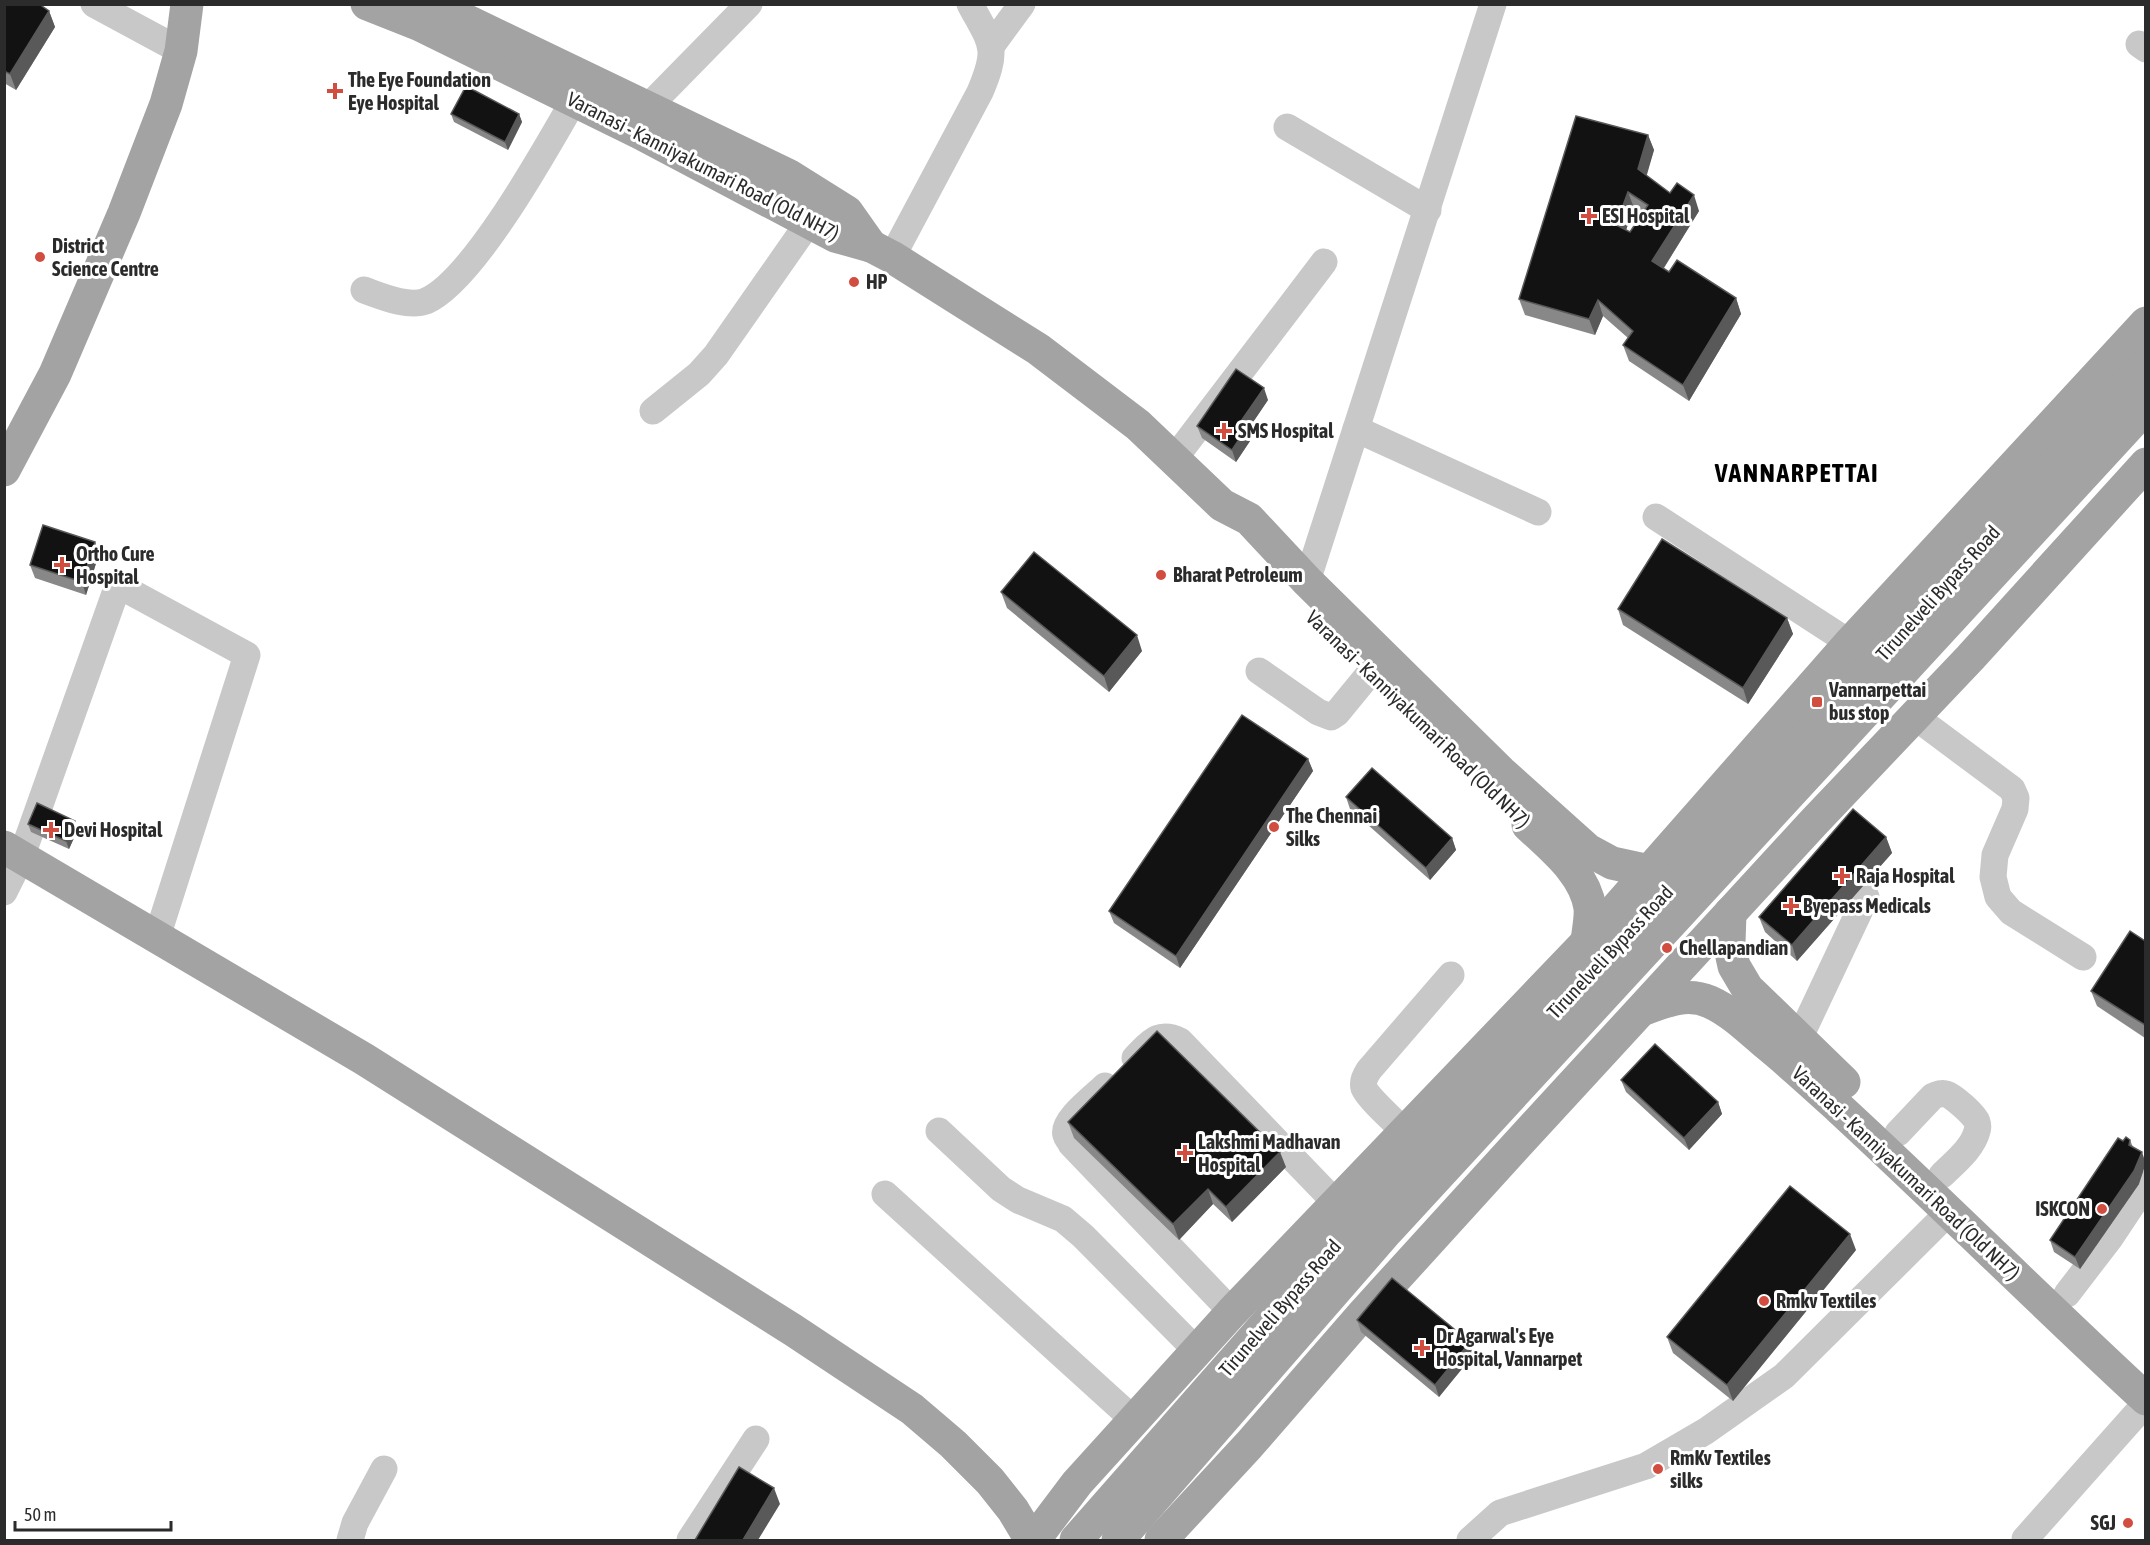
<svg xmlns="http://www.w3.org/2000/svg" width="2150" height="1545" font-family="'Asap Condensed',sans-serif">
	<style>
		.lines { fill: none; stroke-linecap: round; stroke-linejoin: round }
		.minor { stroke: #c8c8c8; stroke-width: 27 }
		.major { stroke: #a3a3a3; stroke-width: 33 }
		.major-bridge { stroke: #a3a3a3; stroke-width: 33 }
		.wall { fill: #888; fill-rule: evenodd }
		.shaded-wall { fill: #595959 }
		.building { fill: #121212; stroke: #595959; stroke-width: 1.5; fill-rule: evenodd }
		.poi-dot { fill: #d14d3f; stroke: #fff; stroke-width: 2 }
		.labels { text-anchor: middle; stroke-width: 6; stroke-linejoin: round; paint-order: stroke }
		.poi-label { font-size: 20px; font-weight: bold; fill: #2b2b2b; stroke: #fff; text-anchor: start }
		.street-label { font-size: 20px; fill: #2b2b2b; stroke: #fff }
		.district-label { font-size: 26px; font-weight: bold; letter-spacing: 1.5px; fill: #000; stroke: #fff }
	</style>
	<rect width="100%" height="100%" fill="#fff"/>
	<g class="lines">
		<g class="minor">
			<path d="M94,4L181,51"/>
			<path d="M2139,44L2146,49"/>
			<path d="M992,45L1022,4"/>
			<path d="M647,108L749,4"/>
			<path d="M1287,127L1428,210"/>
			<path d="M892,257L980,92C999,47 992,45 970,4"/>
			<path d="M364,290C381,296 408,308 426,301C473,281 547,147 574,100"/>
			<path d="M653,411L699,374L716,355L809,222"/>
			<path d="M1356,429L1538,512"/>
			<path d="M1174,459L1324,262"/>
			<path d="M1656,517L1850,643"/>
			<path d="M1307,581L1493,4"/>
			<path d="M1259,671L1318,712L1331,717L1337,713L1369,674"/>
			<path d="M1914,716L2012,789L2016,798L2015,809L1995,855L1993,877L1998,897L2011,912L2083,957"/>
			<path d="M4,892L21,858L118,585L247,655L157,937"/>
			<path d="M1799,1039L1866,897"/>
			<path d="M1135,1058C1150,1043 1158,1030 1180,1041L1335,1202"/>
			<path d="M1105,1086C1095,1096 1061,1121 1066,1135C1067,1139 1070,1141 1071,1144L1232,1312"/>
			<path d="M939,1131L1001,1189L1018,1200L1063,1219L1083,1236L1197,1351"/>
			<path d="M1405,1132C1396,1123 1368,1098 1364,1088C1362,1081 1366,1075 1369,1070L1451,975"/>
			<path d="M1898,1133L1933,1096C1937,1095 1941,1092 1946,1094C1953,1096 1975,1115 1977,1122C1978,1125 1978,1128 1977,1131C1973,1148 1954,1163 1942,1175"/>
			<path d="M885,1194L1134,1420"/>
			<path d="M2067,1294L2110,1238L2146,1184"/>
			<path d="M2025,1539L2146,1403"/>
			<path d="M350,1540L355,1523L384,1469"/>
			<path d="M690,1540L756,1439"/>
			<path d="M1470,1540L1500,1513L1646,1466L1706,1431L1784,1376L1949,1212"/>
		</g>
		<g class="major">
			<path d="M367,4L420,25L640,133L835,236L871,246L892,257L1038,349L1138,425L1222,505L1249,519L1307,581L1501,772L1588,850L1612,863L1649,871"/>
			<path d="M432,4L788,175L847,212L871,246"/>
			<path d="M4,470L55,374L124,213L166,104L181,51L187,4"/>
			<path d="M1528,825C1552,848 1585,873 1590,908C1591,918 1588,931 1587,942"/>
			<path d="M4,847L364,1059L793,1330L912,1409L953,1444L990,1481L1013,1510L1031,1540"/>
			<path d="M1730,913L1729,943L1734,966L1747,988L1844,1082"/>
			<path d="M1644,1009C1666,1001 1687,992 1710,1002C1730,1011 1747,1027 1764,1042C1790,1063 1815,1086 1839,1108C1943,1204 2042,1303 2146,1399"/>
			<path d="M1034,1540L1077,1483L1232,1312L1587,942L1850,643L2146,323"/>
			<path d="M1161,1540L1249,1445L1363,1314L1514,1148L1814,822L1970,658L2146,464"/>
		</g>
		<g class="major-bridge">
			<path d="M1076,1540L1368,1208L1636,925L2146,364"/>
			<path d="M1118,1540L1387,1231L2146,407"/>
		</g>
	</g>
	<g class="wall">
		<path d="M4,4L49,11L55,27L16,90L4,83Z"/>
		<path d="M451,114H519L522,122L508,150L454,122Z"/>
		<path d="M1648,135L1654,150L1646,175L1670,193L1699,211L1664,268L1669,272L1736,298L1741,314L1689,401L1629,361L1623,345L1628,338L1603,316L1595,335L1525,315L1519,299ZM1634,208L1642,214L1630,232L1626,230Z"/>
		<path d="M1268,400L1247,431L1250,441L1236,462L1202,438L1197,426Z"/>
		<path d="M95,542L99,554L86,595L35,578L30,565Z"/>
		<path d="M1001,592L1142,651L1109,692L1007,608Z"/>
		<path d="M1618,609L1787,618L1793,634L1748,704L1623,625Z"/>
		<path d="M1308,759L1313,771L1180,968L1114,923L1109,911Z"/>
		<path d="M1346,797L1452,838L1456,850L1430,880L1350,809Z"/>
		<path d="M28,824L78,829L69,849L31,832Z"/>
		<path d="M1886,837L1892,853L1797,961L1765,932L1759,917Z"/>
		<path d="M2145,941V1038L2097,1006L2091,991Z"/>
		<path d="M1621,1080L1718,1102L1722,1114L1689,1150L1626,1092Z"/>
		<path d="M1068,1122L1286,1167L1232,1222L1213,1204L1179,1240L1074,1138Z"/>
		<path d="M2130,1140L2133,1147L2139,1184L2080,1269L2054,1252L2050,1240L2123,1141Z"/>
		<path d="M1856,1250L1733,1401L1673,1353L1667,1337Z"/>
		<path d="M1357,1320L1474,1354L1439,1397L1361,1332Z"/>
	</g>
	<g class="shaded-wall">
		<path d="M49,11L55,27L16,90L10,74Z"/>
		<path d="M519,114L522,122L508,150L505,142Z"/>
		<path d="M1648,135L1654,150L1644,185L1638,169Z"/>
		<path d="M1628,192L1634,208L1622,241L1616,225Z"/>
		<path d="M1694,195L1699,211L1658,277L1652,261Z"/>
		<path d="M1736,298L1741,314L1689,401L1683,385Z"/>
		<path d="M1598,300L1603,316L1595,335L1589,319Z"/>
		<path d="M1264,388L1268,400L1247,431L1250,441L1236,462L1232,450L1239,424Z"/>
		<path d="M95,542L99,554L86,595L82,582Z"/>
		<path d="M1787,618L1793,634L1748,704L1743,688Z"/>
		<path d="M1137,635L1142,651L1109,692L1104,676Z"/>
		<path d="M1308,759L1313,771L1180,968L1176,956Z"/>
		<path d="M75,821L78,829L69,849L66,841Z"/>
		<path d="M1886,837L1892,853L1797,961L1792,945Z"/>
		<path d="M1452,838L1456,850L1430,880L1426,868Z"/>
		<path d="M1718,1102L1722,1114L1689,1150L1684,1138Z"/>
		<path d="M1280,1152L1286,1167L1232,1222L1226,1207Z"/>
		<path d="M2142,1152L2145,1161V1166L2139,1184L2080,1269L2075,1257Z"/>
		<path d="M1208,1189L1213,1204L1179,1240L1173,1224Z"/>
		<path d="M1850,1234L1856,1250L1733,1401L1727,1385Z"/>
		<path d="M1470,1342L1474,1354L1439,1397L1435,1385Z"/>
		<path d="M774,1488L780,1504L758,1540H743Z"/>
	</g>
	<g class="building">
		<path d="M4,4H39L49,11L10,74L4,71Z"/>
		<path d="M466,86L519,114L505,142L451,114Z"/>
		<path d="M1576,116L1648,135L1638,169L1670,193L1677,183L1694,195L1652,261L1669,272L1677,260L1736,298L1683,385L1623,345L1633,331L1598,300L1589,319L1519,299ZM1628,192L1648,205L1630,232L1616,225Z"/>
		<path d="M1236,369L1264,388L1239,424L1246,429L1232,450L1197,426Z"/>
		<path d="M43,525L95,542L82,582L30,565Z"/>
		<path d="M1662,539L1787,618L1743,688L1618,609Z"/>
		<path d="M1034,552L1137,635L1104,676L1001,592Z"/>
		<path d="M1242,715L1308,759L1176,956L1109,911Z"/>
		<path d="M1372,768L1452,838L1426,868L1346,797Z"/>
		<path d="M37,803L75,821L66,841L28,824Z"/>
		<path d="M1853,809L1886,837L1792,945L1759,917Z"/>
		<path d="M2130,931L2145,941V1025L2091,991Z"/>
		<path d="M1157,1031L1280,1152L1226,1207L1208,1189L1173,1224L1068,1122Z"/>
		<path d="M1655,1044L1718,1102L1684,1138L1621,1080Z"/>
		<path d="M2126,1137L2130,1140L2129,1145L2142,1152L2134,1171L2075,1257L2050,1240L2118,1138L2123,1141Z"/>
		<path d="M1790,1186L1850,1234L1727,1385L1667,1337Z"/>
		<path d="M1392,1278L1470,1342L1435,1385L1357,1320Z"/>
		<path d="M739,1467L774,1488L743,1540H695Z"/>
	</g>
	<g class="poi-dot">
		<path d="M332 82h6v6h6v6h-6v6h-6v-6h-6v-6h6z"/>
		<path d="M1586 207h6v6h6v6h-6v6h-6v-6h-6v-6h6z"/>
		<circle cx="40" cy="257" r="6"/>
		<circle cx="854" cy="282" r="6"/>
		<path d="M1221 422h6v6h6v6h-6v6h-6v-6h-6v-6h6z"/>
		<path d="M59 556h6v6h6v6h-6v6h-6v-6h-6v-6h6z"/>
		<circle cx="1161" cy="575" r="6"/>
		<rect x="1811" y="696" width="12" height="12" rx="3"/>
		<circle cx="1274" cy="827" r="6"/>
		<path d="M48 821h6v6h6v6h-6v6h-6v-6h-6v-6h6z"/>
		<path d="M1839 867h6v6h6v6h-6v6h-6v-6h-6v-6h6z"/>
		<path d="M1788 897h6v6h6v6h-6v6h-6v-6h-6v-6h6z"/>
		<circle cx="1667" cy="948" r="6"/>
		<path d="M1182 1144h6v6h6v6h-6v6h-6v-6h-6v-6h6z"/>
		<circle cx="2102" cy="1209" r="6"/>
		<circle cx="1764" cy="1301" r="6"/>
		<path d="M1419 1339h6v6h6v6h-6v6h-6v-6h-6v-6h6z"/>
		<circle cx="1658" cy="1469" r="6"/>
		<circle cx="2128" cy="1523" r="6"/>
	</g>
	<g class="labels">
		<g class="poi-label">
			<text x="348" y="87">The Eye Foundation<tspan x="348" dy="23">Eye Hospital</tspan></text>
			<text x="1602" y="223">ESI Hospital</text>
			<text x="52" y="253">District<tspan x="52" dy="23">Science Centre</tspan></text>
			<text x="866" y="289">HP</text>
			<text x="1238" y="438">SMS Hospital</text>
			<text x="76" y="561">Ortho Cure<tspan x="76" dy="23">Hospital</tspan></text>
			<text x="1173" y="582">Bharat Petroleum</text>
			<text x="1829" y="697">Vannarpettai<tspan x="1829" dy="23">bus stop</tspan></text>
			<text x="1286" y="823">The Chennai<tspan x="1286" dy="23">Silks</tspan></text>
			<text x="64" y="837">Devi Hospital</text>
			<text x="1856" y="883">Raja Hospital</text>
			<text x="1803" y="913">Byepass Medicals</text>
			<text x="1679" y="955">Chellapandian</text>
			<text x="1198" y="1149">Lakshmi Madhavan<tspan x="1198" dy="23">Hospital</tspan></text>
			<text x="2090" y="1216" text-anchor="end">ISKCON</text>
			<text x="1776" y="1308">Rmkv Textiles</text>
			<text x="1436" y="1343">Dr Agarwal's Eye<tspan x="1436" dy="23">Hospital, Vannarpet</tspan></text>
			<text x="1670" y="1465">RmKv Textiles<tspan x="1670" dy="23">silks</tspan></text>
			<text x="2116" y="1530" text-anchor="end">SGJ</text>
		</g>
		<g class="street-label">
			<text transform="translate(703 166) rotate(27)" y="7">Varanasi - Kanniyakumari Road (Old NH7)</text>
			<text transform="translate(1938 593) rotate(-48)" y="7">Tirunelveli Bypass Road</text>
			<text transform="translate(1418 719) rotate(44)" y="7">Varanasi - Kanniyakumari Road (Old NH7)</text>
			<text transform="translate(1610 952) rotate(-47)" y="7">Tirunelveli Bypass Road</text>
			<text transform="translate(1906 1173) rotate(43)" y="7">Varanasi - Kanniyakumari Road (Old NH7)</text>
			<text transform="translate(1280 1308) rotate(-49)" y="7">Tirunelveli Bypass Road</text>
		</g>
		<g class="district-label">
			<text x="1797" y="482">VANNARPETTAI</text>
		</g>
	</g>
	<rect width="2150" height="1545" fill="none" stroke="#2b2b2b" stroke-width="12"/>
	<path d="M15 1521v9h156v-9" fill="none" stroke="#2b2b2b" stroke-width="3"/>
	<text x="24" y="1521" font-size="18" fill="#2b2b2b" stroke="#ffffff" stroke-width="4.5" paint-order="stroke">50 m</text>
</svg>
